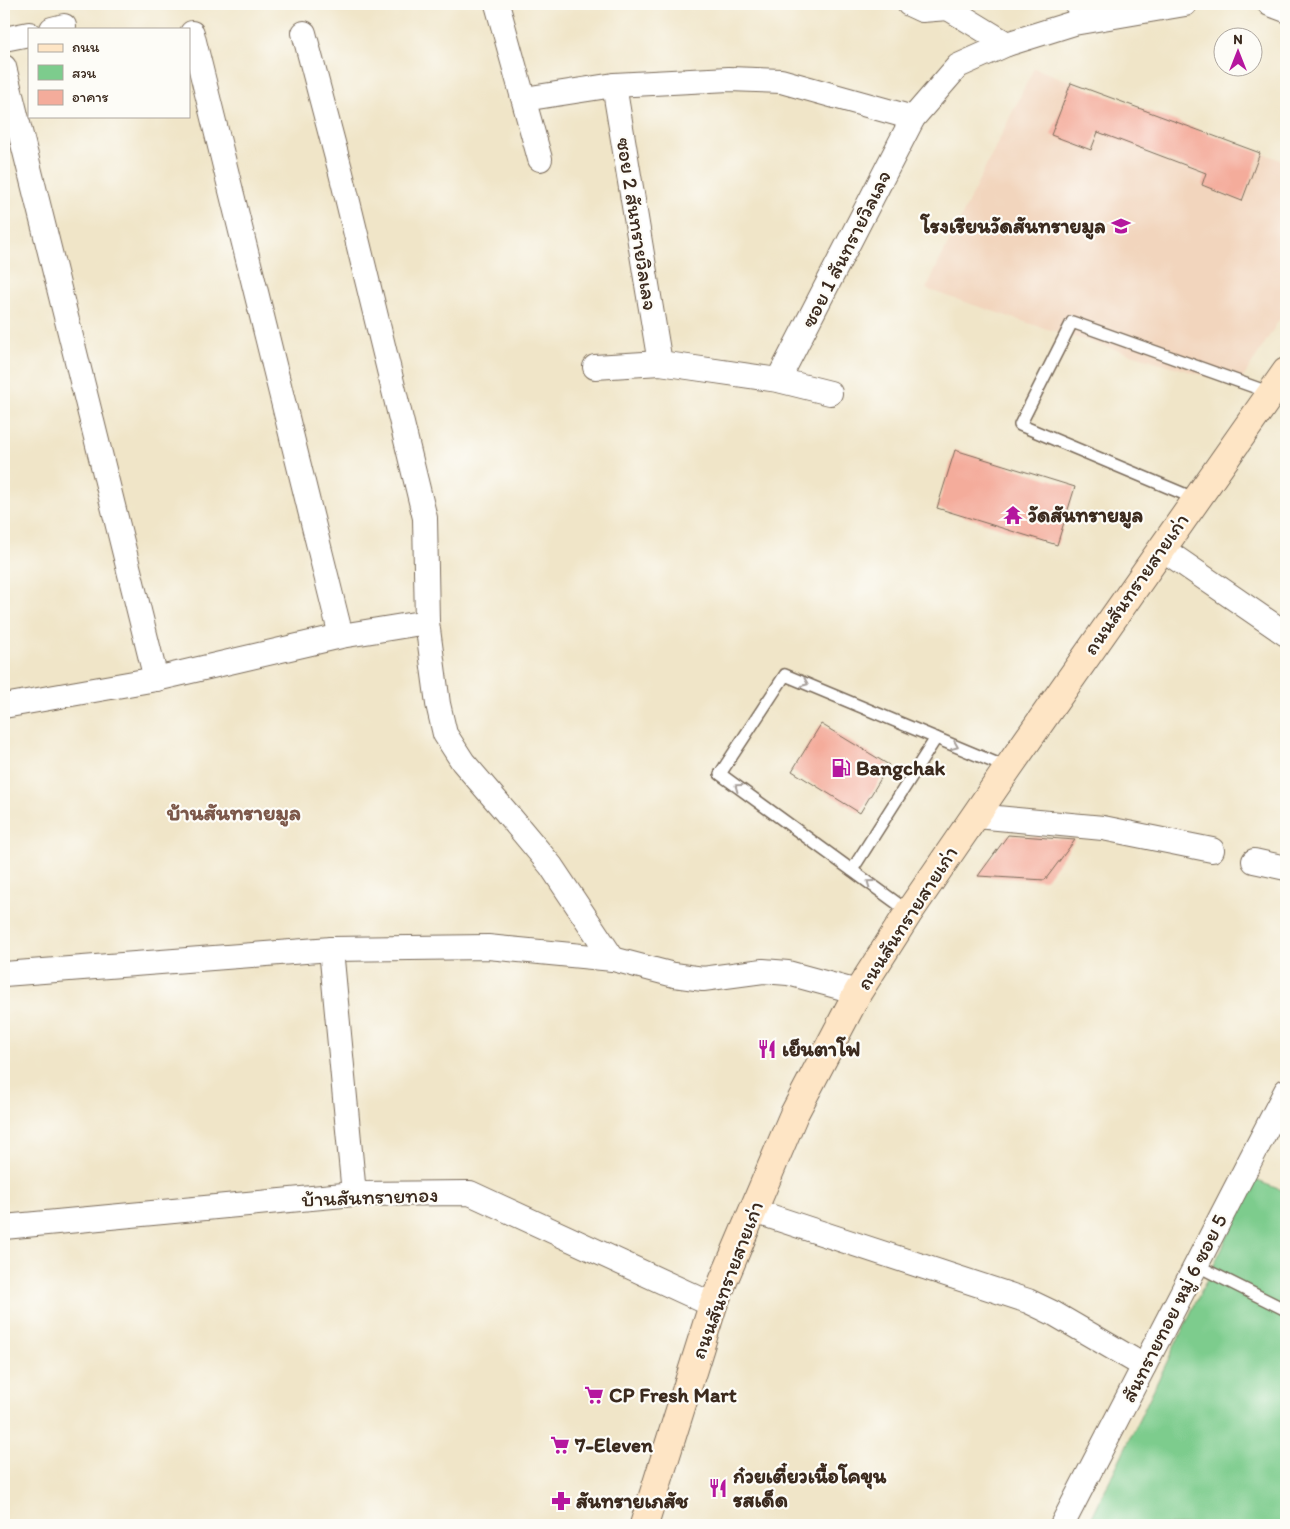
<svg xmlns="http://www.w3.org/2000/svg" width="1290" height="1529" font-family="Itim,'Playpen Sans Thai',sans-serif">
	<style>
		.built { fill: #f2d5bd }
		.green { fill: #7dcc8d; stroke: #5c7b56 }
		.building { fill: #f4ac9b }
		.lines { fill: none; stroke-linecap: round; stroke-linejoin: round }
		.service-casing { stroke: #7a6b5a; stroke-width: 14 }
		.minor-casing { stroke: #7a6b5a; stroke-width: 26 }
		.secondary-casing { stroke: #7a6b5a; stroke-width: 30 }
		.service { stroke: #fff; stroke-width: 11 }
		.minor { stroke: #fff; stroke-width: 24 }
		.secondary { stroke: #fee5c5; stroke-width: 28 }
		.oneway { stroke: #a79f9a }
		.labels { text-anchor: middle; stroke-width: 4.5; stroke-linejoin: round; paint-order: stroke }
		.street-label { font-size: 21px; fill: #3b2a1e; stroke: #fdfcf7 }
		.poi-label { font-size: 21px; font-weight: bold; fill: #3b2a1e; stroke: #fdfcf7; text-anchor: start }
		.neighbourhood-label { font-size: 22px; font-weight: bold; fill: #7c584a; stroke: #fdfcf7 }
	</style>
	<rect width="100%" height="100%" fill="#fdfcf7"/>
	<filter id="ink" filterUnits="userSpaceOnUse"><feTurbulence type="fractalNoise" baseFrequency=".02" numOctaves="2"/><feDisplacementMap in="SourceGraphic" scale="10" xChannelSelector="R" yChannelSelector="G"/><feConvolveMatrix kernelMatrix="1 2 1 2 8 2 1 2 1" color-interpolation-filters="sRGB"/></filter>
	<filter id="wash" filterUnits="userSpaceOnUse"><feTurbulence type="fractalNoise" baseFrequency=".0096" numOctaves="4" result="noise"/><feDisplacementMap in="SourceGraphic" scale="20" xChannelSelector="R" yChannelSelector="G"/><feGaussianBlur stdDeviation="1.12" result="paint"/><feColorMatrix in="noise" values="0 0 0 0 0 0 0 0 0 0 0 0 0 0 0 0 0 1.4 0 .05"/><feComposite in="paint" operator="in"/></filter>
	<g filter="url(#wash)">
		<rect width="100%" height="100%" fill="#f0e5c8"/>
		<path class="built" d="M1034,68L1286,162V309L1238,386L1034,325L926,289Z"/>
		<path class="green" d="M1255,1180L1286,1192V1525H1088Z"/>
		<g id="blocks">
			<g class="building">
				<path d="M1071,83L1260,153L1242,201L1202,185L1206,173L1098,132L1091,150L1051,135Z"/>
				<path d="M955,450L1075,487L1057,545L937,508Z"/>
				<path d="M821,724L889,765L860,813L792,771Z"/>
				<path d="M1008,835L1075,840L1045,880L978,876Z"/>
			</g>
		</g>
	</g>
	<g filter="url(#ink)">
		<use href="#blocks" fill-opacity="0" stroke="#7a6b5a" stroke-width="1"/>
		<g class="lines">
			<g class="service-casing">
				<g id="service">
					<path d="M1072,4L1074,23"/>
					<path d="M1196,499L1020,425L1072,322L1271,393"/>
					<path d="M852,870L936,738"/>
					<path d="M909,912L720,774L785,675L1008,768"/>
					<path d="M1196,1265L1286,1310"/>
				</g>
			</g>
			<g class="minor-casing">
				<g id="minor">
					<path d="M497,4L540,159"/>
					<path d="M909,4L922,10L948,8"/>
					<path d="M946,4L948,8L1007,44"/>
					<path d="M1270,4L1286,10"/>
					<path d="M52,29L64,26"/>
					<path d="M192,33L341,636"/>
					<path d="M304,33L341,173L425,518L427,622L438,704L445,734L463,762L506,812L551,866L613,959"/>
					<path d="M4,39L29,34"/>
					<path d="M4,67L156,679"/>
					<path d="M614,85L660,363"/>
					<path d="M524,99L614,85L729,79L781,81L913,118"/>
					<path d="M595,367L660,363L778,380L830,393"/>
					<path d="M778,380L913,118L958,66L1007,44L1074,23L1185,4"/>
					<path d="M1161,548L1286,634"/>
					<path d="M4,706L156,679L341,636L427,622"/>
					<path d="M976,816L1103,828L1212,850"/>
					<path d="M1254,861L1286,868"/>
					<path d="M331,949L354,1194"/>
					<path d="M4,974L331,949L488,947L613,959L674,975L703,979L763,971L788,973L858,992"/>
					<path d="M754,1211L1028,1301L1053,1313L1144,1366"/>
					<path d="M4,1227L354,1194L470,1193L713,1305"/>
					<path d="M1062,1525L1286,1091"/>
				</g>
			</g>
			<g class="secondary-casing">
				<path id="secondary" d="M644,1525L713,1305L794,1114L858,992L909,912L1008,768L1286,372"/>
			</g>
			<use href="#service" class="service"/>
			<use href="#minor" class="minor"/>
			<use href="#secondary" class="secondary"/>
		</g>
		<defs><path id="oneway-chevron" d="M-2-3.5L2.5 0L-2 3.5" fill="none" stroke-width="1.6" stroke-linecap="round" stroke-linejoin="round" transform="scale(1.25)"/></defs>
		<g class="oneway">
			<use href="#oneway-chevron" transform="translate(805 683) rotate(23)"/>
			<use href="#oneway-chevron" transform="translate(955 746) rotate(22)"/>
			<use href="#oneway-chevron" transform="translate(738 787) rotate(-144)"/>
			<use href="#oneway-chevron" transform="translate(870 883) rotate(-144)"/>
		</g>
	</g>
	<defs>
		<g id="school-bare" transform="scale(1.5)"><path d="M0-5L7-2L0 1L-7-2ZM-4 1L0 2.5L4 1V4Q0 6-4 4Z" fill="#b5179e" stroke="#fdfcf7" stroke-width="2.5" paint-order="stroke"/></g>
		<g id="temple-bare" transform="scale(1.5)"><path d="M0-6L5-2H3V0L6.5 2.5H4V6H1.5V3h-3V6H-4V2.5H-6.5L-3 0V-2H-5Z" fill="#b5179e" stroke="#fdfcf7" stroke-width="2.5" paint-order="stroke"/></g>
		<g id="fuel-bare" transform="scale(1.5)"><path d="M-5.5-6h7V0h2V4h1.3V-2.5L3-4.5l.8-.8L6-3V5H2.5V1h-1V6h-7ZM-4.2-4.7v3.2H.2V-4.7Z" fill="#b5179e" stroke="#fdfcf7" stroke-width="2.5" paint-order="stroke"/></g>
		<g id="restaurant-bare" transform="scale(1.5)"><path d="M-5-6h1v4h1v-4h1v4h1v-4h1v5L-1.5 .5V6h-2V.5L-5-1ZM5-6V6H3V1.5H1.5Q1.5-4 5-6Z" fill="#b5179e" stroke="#fdfcf7" stroke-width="2.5" paint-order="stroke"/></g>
		<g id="supermarket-bare" transform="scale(1.5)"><path d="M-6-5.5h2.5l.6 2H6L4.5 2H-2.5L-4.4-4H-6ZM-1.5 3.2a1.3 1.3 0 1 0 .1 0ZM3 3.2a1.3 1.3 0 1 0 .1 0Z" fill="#b5179e" stroke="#fdfcf7" stroke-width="2.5" paint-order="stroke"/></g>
		<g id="pharmacy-bare" transform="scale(1.5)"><path d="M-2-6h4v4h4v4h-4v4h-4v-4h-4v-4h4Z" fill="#b5179e" stroke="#fdfcf7" stroke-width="2.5" paint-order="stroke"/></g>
	</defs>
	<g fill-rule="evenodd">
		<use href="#school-bare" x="1121" y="226"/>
		<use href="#temple-bare" x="1013" y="515"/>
		<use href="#fuel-bare" x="841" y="768"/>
		<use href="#restaurant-bare" x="767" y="1049"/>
		<use href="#supermarket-bare" x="594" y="1395"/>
		<use href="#supermarket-bare" x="560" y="1445"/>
		<use href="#restaurant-bare" x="718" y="1488"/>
		<use href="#pharmacy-bare" x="561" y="1501"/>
	</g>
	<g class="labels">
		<g class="street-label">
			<text transform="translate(637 224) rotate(81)" y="7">ซอย 2 สันทรายวิลเลจ</text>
			<text transform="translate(846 249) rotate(-63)" y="7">ซอย 1 สันทรายวิลเลจ</text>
			<text transform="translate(1136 584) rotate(-55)" y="7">ถนนสันทรายสายเก่า</text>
			<text transform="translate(907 918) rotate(-57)" y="7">ถนนสันทรายสายเก่า</text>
			<text transform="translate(370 1197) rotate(-2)" y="7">บ้านสันทรายทอง</text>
			<text transform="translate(727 1280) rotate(-69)" y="7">ถนนสันทรายสายเก่า</text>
			<text transform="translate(1174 1308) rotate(-63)" y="7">สันทรายทอย หมู่ 6 ซอย 5</text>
		</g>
		<g class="poi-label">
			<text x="1106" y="233" text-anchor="end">โรงเรียนวัดสันทรายมูล</text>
			<text x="1028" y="522">วัดสันทรายมูล</text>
			<text x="856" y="775">Bangchak</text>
			<text x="782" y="1056">เย็นตาโฟ</text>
			<text x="609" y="1402">CP Fresh Mart</text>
			<text x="575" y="1452">7-Eleven</text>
			<text x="733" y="1483">ก๋วยเตี๋ยวเนื้อโคขุน<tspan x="733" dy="24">รสเด็ด</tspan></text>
			<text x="576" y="1508">สันทรายเภสัช</text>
		</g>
		<g class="neighbourhood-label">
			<text x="234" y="820">บ้านสันทรายมูล</text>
		</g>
	</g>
	<rect width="1290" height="1529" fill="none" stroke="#fdfcf7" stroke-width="20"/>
	<rect x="28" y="28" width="162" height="90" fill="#fdfcf7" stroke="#afa8a0"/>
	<rect x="38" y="44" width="25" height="8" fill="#fee5c5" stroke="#afa8a0"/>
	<text x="72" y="52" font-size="15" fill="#3b2a1e">ถนน</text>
	<rect x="38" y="65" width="25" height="15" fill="#7dcc8d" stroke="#afa8a0"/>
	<text x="72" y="78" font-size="15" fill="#3b2a1e">สวน</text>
	<rect x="38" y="90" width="25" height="15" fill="#f4ac9b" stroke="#afa8a0"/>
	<text x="72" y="102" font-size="15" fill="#3b2a1e">อาคาร</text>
	<g transform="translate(1238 52)"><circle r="24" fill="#fdfcf7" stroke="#afa8a0"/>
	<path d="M0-4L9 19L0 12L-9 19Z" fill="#b5179e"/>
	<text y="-8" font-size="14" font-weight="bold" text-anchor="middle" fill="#3b2a1e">N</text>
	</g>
</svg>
